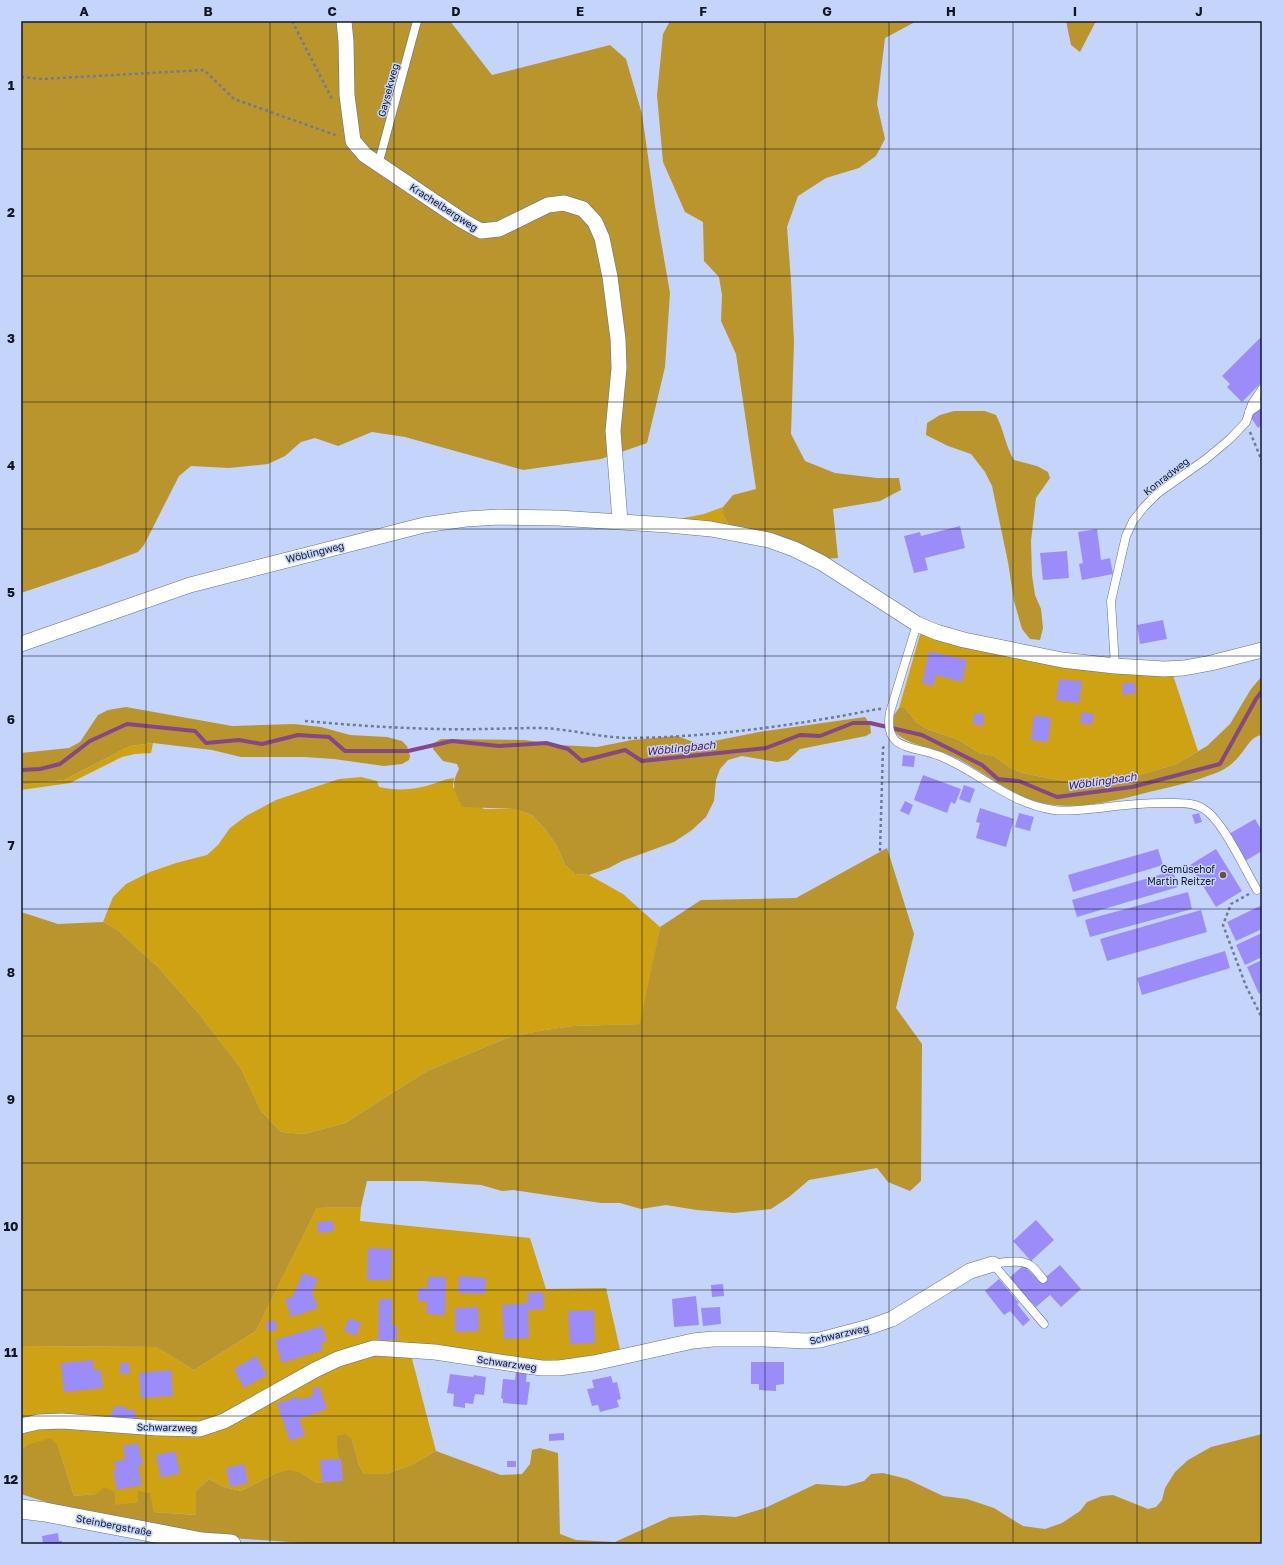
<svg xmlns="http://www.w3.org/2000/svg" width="1283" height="1565" font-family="'Golos Text',sans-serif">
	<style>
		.green { fill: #cea213 }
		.forest { fill: #ba952d }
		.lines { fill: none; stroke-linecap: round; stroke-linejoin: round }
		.stream { stroke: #844888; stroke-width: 4 }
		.building { fill: #9c8cf9 }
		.service-casing { stroke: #626f91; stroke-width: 9 }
		.minor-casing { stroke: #626f91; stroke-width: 16 }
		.tertiary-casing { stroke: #626f91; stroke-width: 20 }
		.path { stroke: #707a95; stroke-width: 2.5; stroke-dasharray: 3 3; stroke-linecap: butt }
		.service { stroke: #fff; stroke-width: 8 }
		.minor { stroke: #fff; stroke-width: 15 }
		.tertiary { stroke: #fff; stroke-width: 19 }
		.grid { fill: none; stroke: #111623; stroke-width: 1; stroke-opacity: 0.55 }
		.poi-dot { fill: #695624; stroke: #c5d4fa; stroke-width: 1.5 }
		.labels { text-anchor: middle; stroke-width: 3; stroke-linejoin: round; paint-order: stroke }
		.street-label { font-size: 10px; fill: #111623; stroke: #c5d4fa }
		.poi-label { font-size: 10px; fill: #111623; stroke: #c5d4fa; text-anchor: end }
		.water-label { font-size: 11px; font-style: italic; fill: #4c144c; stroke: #c5d4fa }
		.neatline { fill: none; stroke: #111623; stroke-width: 1.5 }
		.grid-label { font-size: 13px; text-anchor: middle; font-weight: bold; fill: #111623 }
	</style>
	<rect width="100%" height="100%" fill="#c5d4fa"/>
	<g class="green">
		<path d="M723,507V515L731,528L669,521L704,514Z"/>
		<path d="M921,631L1172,672L1198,751L1176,764L1147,773L1122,779L1084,782L1064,781L1022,773L1009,767L994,756L979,753L959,740L927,729L916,722L905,708H899Z"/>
		<path d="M153,743L151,753L135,754L122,757L70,783L21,790V785L64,780L130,746Z"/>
		<path d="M361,777L377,781L379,787C397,791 416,790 433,784C441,781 446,779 454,778L453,787L484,809H514L532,815L545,829L557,846L565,865L575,874L589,875L623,894L660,927L641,1024L573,1026L538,1031L507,1038L427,1071L345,1123L304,1134L281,1132L261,1111L240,1067L200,1015L158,967L115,928L103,922L113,897L126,884L150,872L176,863L207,855L218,845L230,828L246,816L276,800L339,779Z"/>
		<path d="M361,1207L360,1221L530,1238L546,1289L606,1288L621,1354L559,1365L373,1345L212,1422L21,1423V1346L156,1347L194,1370L256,1331L317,1208Z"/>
		<path d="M374,1353L411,1355L436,1451L411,1465L386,1474H364L359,1465L352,1439L342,1471L333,1481L317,1483L301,1473L274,1474L241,1491L224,1487L209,1479L196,1491L197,1515L154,1512L149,1493L138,1492V1502L114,1506L96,1494L74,1496L58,1446L27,1445L21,1450V1432L39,1427L184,1435L321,1373Z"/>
	</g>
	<g class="forest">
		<path d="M21,21H450L492,75L610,45L626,59L642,114L655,206L670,293L665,367L647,443L601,459L523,470L405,437L372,432L338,446L315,438L301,442L285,456L268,464L229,468L191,466L179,476L144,545L138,552L101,566L21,593Z"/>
		<path d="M670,21H917L885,38L877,104L885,139L876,156L859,168L826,178L798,196L787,227L791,281L794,342L791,434L805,461L835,473L877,478H899L901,490L880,501L833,509L838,558L824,559L731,528L723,515V507L733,495L756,489L736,354L721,321L722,295L719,277L704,261L703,222L685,212L663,162L657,95L663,34Z"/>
		<path d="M1066,21H1101L1095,23L1080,52L1071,45Z"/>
		<path d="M954,411H985L996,415C1004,430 1005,445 1014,460L1037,466L1048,472L1050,478L1036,498L1031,541L1032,575L1035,595L1041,609L1043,628L1040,640L1030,639L1022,629L1014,601L1008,562L992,486L985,472L971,454L948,446L926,435L927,423L940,415Z"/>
		<path d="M1262,676V735C1251,736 1247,747 1240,755C1235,762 1225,770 1216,773C1195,781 1172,787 1149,792C1110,802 1065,814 1027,798C1000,787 978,768 952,756C935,747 907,746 894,731V715L899,708H905L916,722L927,729L959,740L979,753L994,756L1009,767L1022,773L1064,781L1084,782L1122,779L1147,773L1176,764L1207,746L1230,724L1251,689Z"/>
		<path d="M126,707L232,726L294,724L321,727L350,735L387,737L402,741L407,746L410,756L409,760L402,764L384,766L334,759L304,757H241L212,750L153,743L130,746L64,780L21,785V753L69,748L80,742L98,715L108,710Z"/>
		<path d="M865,717L870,724L871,733L866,736L800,749L788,760L777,762L742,756L728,760L720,769L716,780L714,801L706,817L692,830L674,842L622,861L609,868L589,875L575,874L565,865L557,846L545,829L532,815L514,809L462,807C455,791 450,786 459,769L457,764L443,761L433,749L434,743L441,739L525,740L558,745L597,747L632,740L677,736L699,744L759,732Z"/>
		<path d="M887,848L914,934L896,1008L922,1044L921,1181L910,1191L888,1182L877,1168L809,1180L789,1197L771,1209L734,1213L697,1210L666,1205L641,1209L620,1203H601L513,1190L502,1191L481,1185L423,1181H367L361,1207L317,1208L256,1331L194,1370L156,1347L21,1346V912L58,924L103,922L115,928L158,967L200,1015L240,1067L261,1111L281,1132L304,1134L345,1123L427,1071L507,1038L538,1031L573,1026L640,1024L660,927L701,900L796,898Z"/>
		<path d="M345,1434L352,1439L359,1465L364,1474H386L411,1465L436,1451L501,1475L522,1474L530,1464L532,1450L540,1448L558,1453L560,1534L576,1540L615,1542L670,1517L702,1515L736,1517L765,1508L816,1484L846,1486L864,1481L871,1474L883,1473L907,1479L943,1496L967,1499L994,1508L1023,1526L1045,1529L1062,1523L1080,1511L1087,1502L1102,1496L1113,1495L1148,1509L1156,1507L1162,1500L1165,1488L1175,1472L1188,1460L1211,1447L1262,1434V1544H317L203,1536L48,1506L49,1503L21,1494V1450L27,1445L51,1438L58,1446L74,1496L96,1494L104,1487L115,1492V1505L138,1502V1491L150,1493L154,1512L196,1515V1491L209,1479L224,1487L241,1491L274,1474L290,1470L301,1473L317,1483L333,1481L342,1471L337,1448V1436Z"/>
	</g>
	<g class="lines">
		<path class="stream" d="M21,770L40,769L60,764L90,741L127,724L195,731L206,743L239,740L262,744L298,735L329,737L345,751H408L452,741L499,746L546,743L568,749L582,761L625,750L642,761L766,748L800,735L820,736L853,723H870L922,735L982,765L998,779L1019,781L1057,797L1132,787L1220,764L1256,699L1262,691"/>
	</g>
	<g class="building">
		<path d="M1262,336V382L1242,402L1227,387L1230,384L1222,376Z"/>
		<path d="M1262,408V425L1258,428L1250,416Z"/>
		<path d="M960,526L965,548L925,558L928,570L914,573L904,536L920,532L921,536Z"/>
		<path d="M1097,529L1101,560L1110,558L1113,574L1082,580L1079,564L1083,563L1078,532Z"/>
		<path d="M1067,551L1069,578L1043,580L1040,553Z"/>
		<path d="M1163,620L1167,639L1140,644L1137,625Z"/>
		<path d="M929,651L967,660L962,682L936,675L933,686L922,683Z"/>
		<path d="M1059,679L1082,681L1079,703L1056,700Z"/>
		<path d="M1134,682L1136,693L1123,695L1122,684Z"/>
		<path d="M1082,712L1094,714L1092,725L1080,723Z"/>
		<path d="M974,713L984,714L983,726L973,724Z"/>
		<path d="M1034,715L1051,718L1048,742L1031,740Z"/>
		<path d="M903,755L915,756L914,767L902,766Z"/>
		<path d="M923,775L961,789L955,804L951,802L947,813L914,800Z"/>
		<path d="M964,785L975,789L970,803L959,799Z"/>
		<path d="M905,801L913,805L909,815L900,811Z"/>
		<path d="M980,808L1014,819L1006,847L976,838L980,823L976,822Z"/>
		<path d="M1019,813L1034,817L1030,831L1015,827Z"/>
		<path d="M1199,813L1202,822L1195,824L1192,815Z"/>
		<path d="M1255,819L1262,831V851L1245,861L1229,834Z"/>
		<path d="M1158,849L1163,865L1073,892L1068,875Z"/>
		<path d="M1216,849L1242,891L1216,907L1190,865Z"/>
		<path d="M1173,871L1178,887L1077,917L1072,900Z"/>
		<path d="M1188,892L1192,909L1090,937L1085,920Z"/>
		<path d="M1262,905V929L1236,941L1227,922Z"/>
		<path d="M1201,910L1207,932L1107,961L1100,939Z"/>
		<path d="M1262,933V957L1245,965L1236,945Z"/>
		<path d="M1225,951L1230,968L1142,995L1137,978Z"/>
		<path d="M1262,960V992L1259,994L1247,967Z"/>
		<path d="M1036,1220L1054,1240L1031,1261L1013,1241Z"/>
		<path d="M333,1221L334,1231L318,1233L317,1222Z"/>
		<path d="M368,1248L392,1249L391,1280H367Z"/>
		<path d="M1024,1265L1040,1282L1060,1265L1081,1289L1061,1307L1050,1295L1036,1307L1009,1278Z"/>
		<path d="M303,1273L318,1279L312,1292L318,1308L291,1317L285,1299L292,1297Z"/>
		<path d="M459,1276L486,1278L485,1294L458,1293Z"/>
		<path d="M428,1277H446L445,1315L427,1314V1302L418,1301V1288H427Z"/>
		<path d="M999,1279L1019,1303L1017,1304L1030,1320L1023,1326L1010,1311L1004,1315L985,1291Z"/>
		<path d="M723,1284L724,1296L712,1297L711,1285Z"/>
		<path d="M543,1292L544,1309L528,1310L529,1338L504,1339L502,1305L528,1303L527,1293Z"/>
		<path d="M696,1296L699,1325L674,1327L672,1299Z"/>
		<path d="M379,1299H392V1326H397V1340H378Z"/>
		<path d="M478,1307L479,1331L455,1332V1308Z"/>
		<path d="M720,1307L721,1324L703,1326L701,1308Z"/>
		<path d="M594,1310L595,1343L570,1344L568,1311Z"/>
		<path d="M349,1318L361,1323L356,1336L344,1331Z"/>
		<path d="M273,1320L277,1324L276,1330L270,1332L266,1328L267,1322Z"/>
		<path d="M322,1326L327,1341L321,1343L323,1350L282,1363L275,1340Z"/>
		<path d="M256,1356L267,1375L244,1388L234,1369Z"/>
		<path d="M93,1360L94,1371L101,1370L103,1388L64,1392L61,1363Z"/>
		<path d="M751,1362H784V1384L776,1385V1391L759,1390V1384H751Z"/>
		<path d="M120,1363H129L130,1373L120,1374Z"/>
		<path d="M171,1370L173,1396L141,1398L139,1373Z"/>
		<path d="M516,1372L527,1373L526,1382H530L527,1405L503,1403V1399L501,1398L503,1379L515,1380Z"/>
		<path d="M450,1374L473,1377L474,1375L486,1377L484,1395L475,1394L473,1404L465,1403V1408L453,1406L454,1394L447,1393Z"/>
		<path d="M611,1376L613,1383L617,1382L621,1399L617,1400L619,1407L600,1412L598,1405L592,1406L587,1389L594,1388L592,1380Z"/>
		<path d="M319,1386L327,1409L299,1419L305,1435L290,1441L277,1404L298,1396L299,1400L314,1395L312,1389Z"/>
		<path d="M115,1406L126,1407L127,1410H134L137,1420L109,1418Z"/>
		<path d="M564,1433V1440L549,1441V1434Z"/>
		<path d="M138,1443L143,1465L138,1466L142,1485L117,1490L113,1471L116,1470L114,1462L125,1459L123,1446Z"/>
		<path d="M175,1451L180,1473L161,1478L156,1455Z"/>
		<path d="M341,1459L343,1481L322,1482L320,1460Z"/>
		<rect x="507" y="1461" width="9" height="6"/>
		<path d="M244,1464L248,1483L230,1487L226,1468Z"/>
		<path d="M58,1533L59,1541H62V1544H43L42,1536Z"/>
	</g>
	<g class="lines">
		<g class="service-casing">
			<g id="service">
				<path d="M378,165L417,21"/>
				<path d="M1249,412L1262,403"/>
				<path d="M917,624L890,712C883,752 913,745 940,756C981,773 1008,803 1054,810C1069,812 1085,809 1100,808C1122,805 1144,803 1166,803C1177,803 1192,802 1202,808C1222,818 1245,870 1257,890"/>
				<path d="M1115,666L1111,601L1126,536L1133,521L1144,507L1158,493L1206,459L1230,439L1246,422L1252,404L1262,389"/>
				<path d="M993,1264L1044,1324"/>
				<path d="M993,1264C1004,1262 1021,1259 1030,1265C1035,1268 1039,1275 1043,1279"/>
			</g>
		</g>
		<g class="minor-casing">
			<g id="minor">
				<path d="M344,21L346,42L347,95L353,141L365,155L463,221L481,231L499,229L548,205L564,203L583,209L595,222L602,238L610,277L618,339L619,368L613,431L620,521"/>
				<path d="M21,644L190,585L424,525L466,519L499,517L558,518L668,525L711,529L769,540L794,549L822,563L917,624L936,632L964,640L1062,660L1115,666L1164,669L1184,668L1211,663L1262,650"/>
				<path d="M21,1426L38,1422L62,1421L157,1428L200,1429L224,1421L315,1370L338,1359L374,1348L435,1352L520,1365L542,1368H559L594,1363L693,1341L713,1339H763L806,1341L820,1340L869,1327L892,1319L970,1271L993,1264"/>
			</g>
		</g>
		<g class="tertiary-casing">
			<path id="tertiary" d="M21,1509L45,1512L202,1542L231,1544"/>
		</g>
		<g class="path">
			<path d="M292,21L333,101"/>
			<path d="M21,77L42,79L204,70L234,99L338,136"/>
			<path d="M1250,432L1262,461"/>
			<path d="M305,721C349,725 393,728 438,729C472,730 506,728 541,728C571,729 601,738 631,738C713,737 797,725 878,709H881"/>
			<path d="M880,851L883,748L886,744"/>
			<path d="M1249,894L1231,904L1223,925L1246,986L1262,1018"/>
		</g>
		<use href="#service" class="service"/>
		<use href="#minor" class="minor"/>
		<use href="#tertiary" class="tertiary"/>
	</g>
	<path class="grid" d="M146,21V1544M270,21V1544M394,21V1544M518,21V1544M642,21V1544M765,21V1544M889,21V1544M1013,21V1544M1137,21V1544M21,149H1262M21,276H1262M21,402H1262M21,529H1262M21,656H1262M21,782H1262M21,909H1262M21,1036H1262M21,1163H1262M21,1290H1262M21,1416H1262"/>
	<circle class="poi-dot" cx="1223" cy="875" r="4"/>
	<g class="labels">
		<g class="street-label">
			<text transform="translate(388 90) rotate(-75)" y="4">Gaysekweg</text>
			<text transform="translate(444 207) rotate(33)" y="4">Krachelbergweg</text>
			<text transform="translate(1166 476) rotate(-38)" y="4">Konradweg</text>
			<text transform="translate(315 552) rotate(-14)" y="4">Wöblingweg</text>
			<text transform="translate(839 1334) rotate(-13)" y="4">Schwarzweg</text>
			<text transform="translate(507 1363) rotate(8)" y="4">Schwarzweg</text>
			<text transform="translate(167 1427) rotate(1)" y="4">Schwarzweg</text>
			<text transform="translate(114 1525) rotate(11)" y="4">Steinbergstraße</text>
		</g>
		<g class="poi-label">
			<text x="1215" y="873">Gemüsehof<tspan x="1215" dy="12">Martin Reitzer</tspan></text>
		</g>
		<g class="water-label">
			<text transform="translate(681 748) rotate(-6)" y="4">Wöblingbach</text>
			<text transform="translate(1102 781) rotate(-8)" y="4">Wöblingbach</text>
		</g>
	</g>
	<rect width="1283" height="1565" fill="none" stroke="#c5d4fa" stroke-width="44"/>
	<rect x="22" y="22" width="1239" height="1521" class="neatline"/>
	<g class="grid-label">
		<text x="84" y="16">A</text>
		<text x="208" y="16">B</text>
		<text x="332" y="16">C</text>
		<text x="456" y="16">D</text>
		<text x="580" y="16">E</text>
		<text x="703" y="16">F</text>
		<text x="827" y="16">G</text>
		<text x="951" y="16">H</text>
		<text x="1075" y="16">I</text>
		<text x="1199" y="16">J</text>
		<text x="11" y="90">1</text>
		<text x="11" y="217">2</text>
		<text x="11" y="343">3</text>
		<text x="11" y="470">4</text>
		<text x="11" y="597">5</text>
		<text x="11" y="724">6</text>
		<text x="11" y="850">7</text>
		<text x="11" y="977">8</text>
		<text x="11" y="1104">9</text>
		<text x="11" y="1231">10</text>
		<text x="11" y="1357">11</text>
		<text x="11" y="1484">12</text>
	</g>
</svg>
